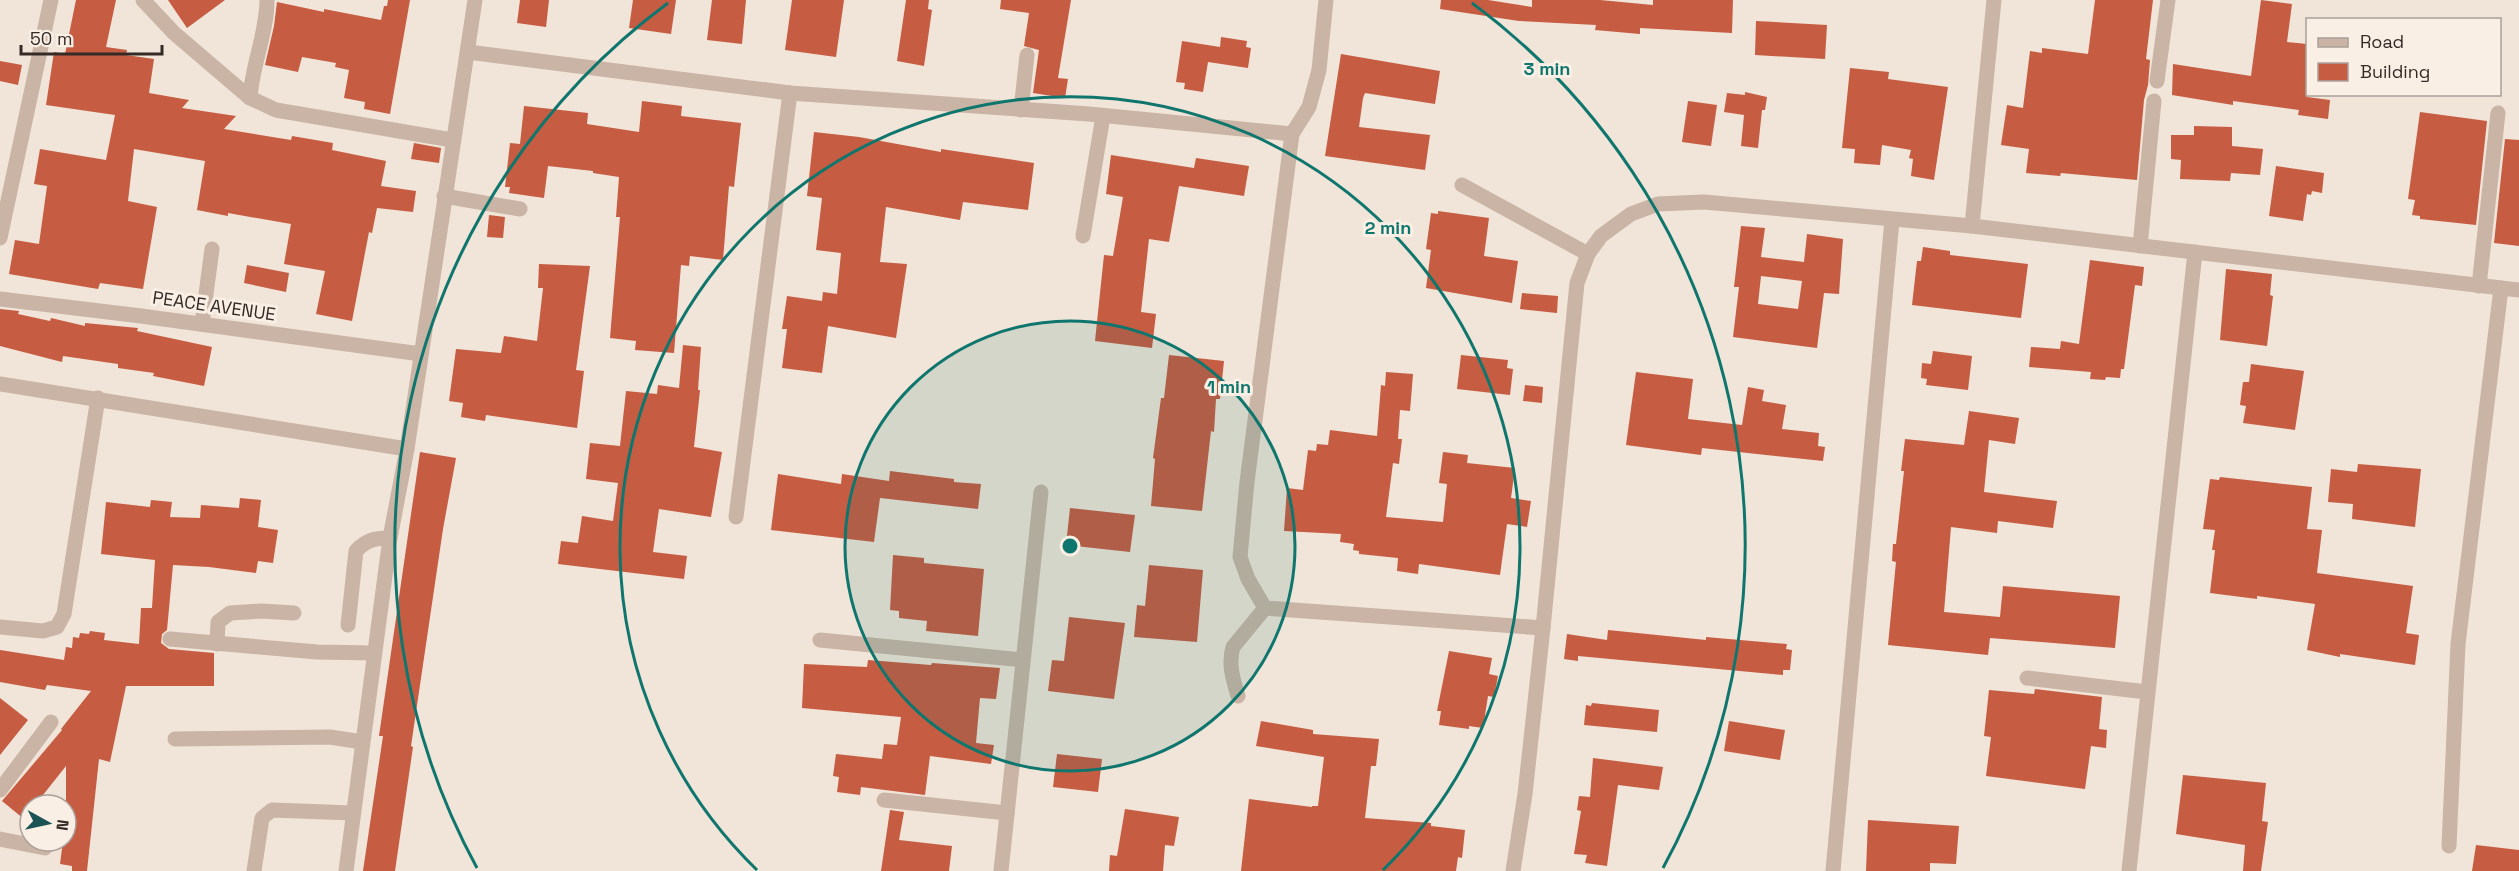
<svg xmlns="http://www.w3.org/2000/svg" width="2519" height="871" font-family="'Space Grotesk',sans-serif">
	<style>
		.building { fill: #c65c42; fill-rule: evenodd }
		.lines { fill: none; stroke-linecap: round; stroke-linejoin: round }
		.minor { stroke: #c9b4a5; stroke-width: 15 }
		.ring { fill: none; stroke: #0f766e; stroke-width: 3 }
		.labels { text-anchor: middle; stroke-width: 6; stroke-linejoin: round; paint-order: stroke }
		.street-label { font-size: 18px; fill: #342a26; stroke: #f9efe5 }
		.centre { fill: #0f766e; stroke: #f9efe5; stroke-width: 3 }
		.ring-label { font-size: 18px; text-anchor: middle; font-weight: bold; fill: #0f766e; stroke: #f9efe5; stroke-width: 6; stroke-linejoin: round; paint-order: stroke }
	</style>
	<rect width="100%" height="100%" fill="#f1e4d8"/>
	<g class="building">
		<path d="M76,0H116L106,47L127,50L126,55L154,59L149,93L189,100L182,108L236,116L224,129L291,140L292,136L333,143L332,150L386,161L381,186L416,191L413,212L377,208L372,233L369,232L352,321L316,314L325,271L284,264L291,224L228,213V216L197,210L205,161L134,149L128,201L157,207L143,289L100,283L98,289L9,274L15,240L39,244L47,186L34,184L40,149L106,160L115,115L46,105L54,52L65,54Z"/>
		<path d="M168,0H225L187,28Z"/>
		<path d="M388,0H410L390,114L364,109L365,102L344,98L349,70L335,67L336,63L302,57L298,72L265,65L274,26L277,2L324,12V9L381,20L384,6H387Z"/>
		<path d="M520,0H549L546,27L517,23Z"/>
		<path d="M633,0H676L671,34L629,28Z"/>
		<path d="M712,0H746L742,44L707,40Z"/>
		<path d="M792,0H844L836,57L785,50Z"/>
		<path d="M906,0H929L928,9L932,10L924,66L897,61Z"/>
		<path d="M1001,0H1071L1058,78L1068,79L1065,98L1033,93L1039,50L1024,46L1029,13L1000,9Z"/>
		<path d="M1441,0H1488L1532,7V0H1600L1653,5V0H1733L1732,33L1640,28V34L1595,30L1596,25L1519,21L1440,9Z"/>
		<path d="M2095,0H2153L2146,59L2150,60L2148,85L2144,100L2137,180L2061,173L2060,176L2026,173L2029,149L2001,145L2007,105L2023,108L2030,51L2042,53V48L2088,54Z"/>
		<path d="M2261,0L2292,4L2287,42L2307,44V97L2330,100L2328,119L2298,115L2299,110L2233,101V105L2172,95L2173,64L2251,76Z"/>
		<path d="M1756,21L1827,25L1825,59L1755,55Z"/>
		<path d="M1221,37L1247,41L1246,47L1251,48L1248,68L1208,62L1203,92L1184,89L1185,83L1176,82L1182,41L1220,47Z"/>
		<path d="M1341,54L1440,71L1435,104L1365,93L1363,98L1359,127L1430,135L1425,170L1325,156Z"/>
		<path d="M0,61L22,65L18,85L0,81Z"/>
		<path d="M1850,68L1889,72L1888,79L1948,87L1934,180L1911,176L1913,159L1909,158L1911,150L1882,145L1880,165L1854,163L1855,149L1842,148Z"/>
		<path d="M1745,92L1767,97L1765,110H1762L1758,148L1741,146L1744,115L1724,112L1727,93L1745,95Z"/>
		<path d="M642,101L682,106L681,116L741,123L734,187L729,186L723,260L690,256L689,266L681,265L674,353L635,350L636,341L610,338L620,217H616L619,177L593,173V171L548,166L544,198L509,193L510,187H505L510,143L520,144L524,106L588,113L587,124L639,132Z"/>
		<path d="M1688,101L1717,105L1711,146L1682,142Z"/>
		<path d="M2420,112L2487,121L2476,225L2420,219V216L2412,215L2415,200L2408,199Z"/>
		<path d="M2194,126L2232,127V146L2263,149L2260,175L2231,173L2230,181L2180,179L2181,160L2171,159V135H2194Z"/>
		<path d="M814,132L859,137L941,152V149L1034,163L1028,210L963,202L960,220L886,207L880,262L907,264L896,338L828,326L822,373L782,368L787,329H782L787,296L822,301L823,292L837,294L841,253L816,250L822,198L807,196Z"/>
		<path d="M2505,139L2519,140V246L2494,243Z"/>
		<path d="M414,143L441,148L439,163L411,159Z"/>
		<path d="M1111,155L1194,168L1196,158L1249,166L1244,196L1179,186L1169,242L1149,239L1141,312L1156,314L1152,348L1095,341L1104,255L1113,256L1123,197L1106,194Z"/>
		<path d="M2276,166L2324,173L2322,193L2312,191L2311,195L2307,194L2303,221L2269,216Z"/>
		<path d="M1438,211L1489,218L1484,256L1518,261L1512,303L1426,288L1431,250L1426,249L1431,213L1438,214Z"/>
		<path d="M489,215L505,217L503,238L487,237Z"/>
		<path d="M1741,226L1765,228L1761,257L1804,262L1807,234L1843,239L1839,294L1824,293L1817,348L1733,337L1739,287H1734ZM1761,276L1802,281L1798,309L1758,304Z"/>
		<path d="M1923,247L1950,251V255L2028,264L2021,318L1912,305L1917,261H1921Z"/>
		<path d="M2090,260L2144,267L2142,286L2135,285L2124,369H2121L2120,378L2106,377L2105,380L2090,379L2091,372L2029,367L2031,347L2060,349L2061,341L2079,344Z"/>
		<path d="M539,264L590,266L576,370L584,371L577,428L486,415L485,421L461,417L463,403L449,401L456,349L501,353L504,336L537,341L543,288H538Z"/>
		<path d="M247,265L289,273L286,292L244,283Z"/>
		<path d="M2226,269L2272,274L2270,295L2273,296L2267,346L2220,340Z"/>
		<path d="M1522,293L1558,296L1557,313L1520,309Z"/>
		<path d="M0,309L19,311L18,314L50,321L51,318L85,326V323L138,328L137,331L212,347L204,386L153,376L154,373L118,368V364L63,356L62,362L0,346Z"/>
		<path d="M683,345L701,347L698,390H700L694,447L722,452L711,517L659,509L653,552L687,556L684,579L558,564L561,541L578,543L582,516L613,521L618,483L586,479L590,443L620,446L626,391L657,394L658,385L679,388Z"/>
		<path d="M1933,351L1972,356L1968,390L1926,385L1927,379L1921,378L1922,363L1931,364Z"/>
		<path d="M1169,355L1224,361L1220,399H1216L1214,432L1211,431L1202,511L1151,506L1155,459L1153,458L1161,398H1164Z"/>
		<path d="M1461,355L1508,360L1507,368L1513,369L1510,395L1457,389Z"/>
		<path d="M2251,364L2304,371L2295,430L2243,423L2246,406L2240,405L2243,382H2249Z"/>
		<path d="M1386,372L1413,374L1410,411L1400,410L1398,439H1402L1399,464L1393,463L1386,517L1443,522L1447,484L1439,483L1443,452L1468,455L1467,463L1515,468L1511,498L1531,501L1527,527L1507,524L1500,575L1419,564L1418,574L1397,571L1398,558L1359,554V551L1353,550L1354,544L1340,542L1341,534L1284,531L1287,488L1303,490L1308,450L1316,451L1317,444L1328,445L1330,430L1377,436L1381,385L1385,386Z"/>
		<path d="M1636,372L1693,379L1688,419L1742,425L1748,387L1764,390L1762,401L1786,405L1782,429L1819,433L1818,446L1825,447L1823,461L1702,448L1701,455L1626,445Z"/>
		<path d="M1525,385L1543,387L1542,403L1523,401Z"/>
		<path d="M1969,411L2019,418L2015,444L1989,440L1984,492L2057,501L2053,528L1998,521L1997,533L1951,527L1944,612L2000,617L2003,586L2120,596L2115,648L1990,638L1988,655L1888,645L1896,562L1892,561L1893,544H1896L1904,471H1901L1905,439L1964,445Z"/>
		<path d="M420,452L456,458L443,529L411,746L413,747L395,871H363L383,736H379Z"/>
		<path d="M2358,464L2421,469L2415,527L2352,519L2353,504L2328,502L2331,469L2357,472Z"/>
		<path d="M890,471L954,479V482L981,484L978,509L880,498L874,542L771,530L778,474L841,484L842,474L889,481Z"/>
		<path d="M2220,477L2312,487L2307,529L2322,530L2317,573L2413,586L2406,633L2419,635L2415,665L2340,654V657L2307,650L2315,604L2257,596V599L2210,593L2215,550H2212L2215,530L2203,529L2210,479L2219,480Z"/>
		<path d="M240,498L261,500L258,527L278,530L273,563L258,561L256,573L209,567L173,565L167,630L162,634L161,643L169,649L214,653V686H126L110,762L99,759L87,871H72V866L60,864L63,841H66V766L35,805H30V811L24,819L2,801L62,730L61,729L91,691L47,685L45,690L0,682V650L64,660L66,647L72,648L73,637L79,638L80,633L89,634L90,631L105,633L104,640L139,644L141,608H152L155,560L101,554L106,502L150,507L151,500L172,502L170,517L200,518L201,505L239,508Z"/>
		<path d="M1070,508L1135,515L1130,552L1066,545Z"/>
		<path d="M893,555L924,558V563L984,569L978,636L926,631L927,621L899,618V611L890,610Z"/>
		<path d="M1149,565L1203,570L1197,642L1134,637L1137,605L1145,606Z"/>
		<path d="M1069,617L1125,623L1114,699L1048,691L1052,660L1064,661Z"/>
		<path d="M1608,630L1706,640V637L1787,644L1786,649L1792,650L1790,670H1783V675L1578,656V661L1564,659L1567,634L1607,640Z"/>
		<path d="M1449,651L1492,658L1489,674L1498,676L1494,697L1488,696L1483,728L1469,726V729L1439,725L1441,711H1437Z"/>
		<path d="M868,660L931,665L932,663L1000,668L996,699L980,698L976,743L994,745L991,764L930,756L925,795L861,787L860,795L837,792L839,777L833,776L836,754L882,759L884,744L897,745L901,717L802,708L804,664L867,667Z"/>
		<path d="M2035,689L2102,697L2099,729L2107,730L2106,748L2091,746L2085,789L1986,776L1991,737L1984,736L1989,690L2034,694Z"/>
		<path d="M0,698L28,720L0,755Z"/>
		<path d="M1592,703L1659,710L1657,732L1584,725L1586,705L1591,706Z"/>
		<path d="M1261,721L1313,730V734L1379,739L1376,766H1371L1365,818L1431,823V826L1465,830L1462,858L1458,857L1456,871H1241L1249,799L1312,807V806H1318L1324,757L1256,746Z"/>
		<path d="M1729,721L1785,730L1780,760L1724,751Z"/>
		<path d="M1057,754L1102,759L1098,792L1053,787Z"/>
		<path d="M1593,758L1663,767L1659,790L1618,785L1607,866L1585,863L1587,855L1574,854L1581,811L1577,810L1579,796L1590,797Z"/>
		<path d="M2183,775L2266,783L2262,821L2268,822L2261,871H2243L2245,845L2176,834Z"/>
		<path d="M1125,809L1179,817L1174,846L1165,845L1163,871H1109L1110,855L1117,856Z"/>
		<path d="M890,810L904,812L899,840L952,846L949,871H881Z"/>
		<path d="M1868,820L1959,826L1956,864L1930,863V871H1866Z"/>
		<path d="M2476,845L2519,850V871H2472Z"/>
	</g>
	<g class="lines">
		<g class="minor">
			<path d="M143,0L174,33L250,98L276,110L452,140"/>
			<path d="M1326,0L1319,70L1309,107L1292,134L1247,482L1240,557L1248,579L1265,608L1543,628L1577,283L1588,254L1601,236L1631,214L1658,204L1704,202L1972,226L2519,290"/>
			<path d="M468,52L790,93L1089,114L1292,134"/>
			<path d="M2157,81L2168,0"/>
			<path d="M250,98C252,65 267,33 267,0"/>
			<path d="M1021,110L1027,55"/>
			<path d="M1462,185L1588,254"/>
			<path d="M444,196L520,209"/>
			<path d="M1972,226L1994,0"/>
			<path d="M1083,236L1103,116"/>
			<path d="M0,238L51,0"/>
			<path d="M2140,246L2154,101"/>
			<path d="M2479,286L2498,113"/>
			<path d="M0,299L141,316L421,354"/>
			<path d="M202,324L212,249"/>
			<path d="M0,384L407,449"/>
			<path d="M736,517L790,93"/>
			<path d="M348,625L356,551C366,540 375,538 390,538"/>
			<path d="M0,627L43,631L57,627L64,614L98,398"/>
			<path d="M170,639L317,652L374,653"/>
			<path d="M820,640L1023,660"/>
			<path d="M217,644L218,622L230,613L262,611L294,613"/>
			<path d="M2027,678L2147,692"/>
			<path d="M1238,696C1233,679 1228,664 1233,647L1265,608"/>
			<path d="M175,739L330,737L362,742"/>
			<path d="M0,790L51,722"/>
			<path d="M884,800L1007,813"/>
			<path d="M0,839L45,848"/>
			<path d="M2449,846L2458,644L2501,288"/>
			<path d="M254,871L262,818L272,810L353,813"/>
			<path d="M346,871L390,538L407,449L475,0"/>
			<path d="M1001,871L1041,492"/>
			<path d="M1513,871L1525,794L1543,628"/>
			<path d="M1833,871L1892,220"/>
			<path d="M2129,871L2195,252"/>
		</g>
	</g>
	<circle cx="1070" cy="546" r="225" fill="#0f766e" fill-opacity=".12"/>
	<g class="ring">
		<circle cx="1070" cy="546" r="225"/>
		<path d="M757 870A450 450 0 1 1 1383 870"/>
		<path d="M477 868A675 675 0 0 1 668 3M1472 3A675 675 0 0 1 1663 868"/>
	</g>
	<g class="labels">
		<g class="street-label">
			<text transform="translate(214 306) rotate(8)" y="6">PEACE AVENUE</text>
		</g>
	</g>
	<circle cx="1070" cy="546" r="9" class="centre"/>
	<g class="ring-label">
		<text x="1547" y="75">3 min</text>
		<text x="1388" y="234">2 min</text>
		<text x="1229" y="393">1 min</text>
	</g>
	<rect x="2306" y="18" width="195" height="78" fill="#f9efe5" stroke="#aaa099" stroke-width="1.5"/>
	<rect x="2318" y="38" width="30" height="9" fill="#c9b4a5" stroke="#aaa099" stroke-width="1.5"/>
	<text x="2360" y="48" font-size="18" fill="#342a26">Road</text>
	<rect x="2318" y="63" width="30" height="18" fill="#c65c42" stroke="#aaa099" stroke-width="1.5"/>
	<text x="2360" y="78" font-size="18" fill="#342a26">Building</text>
	<g transform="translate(48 823) rotate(98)"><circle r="28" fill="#f9efe5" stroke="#aaa099" stroke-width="1.5"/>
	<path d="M0-4.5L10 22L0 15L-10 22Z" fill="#1c5456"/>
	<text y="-9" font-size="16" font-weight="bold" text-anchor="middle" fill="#342a26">N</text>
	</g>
	<path d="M21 45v9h141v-9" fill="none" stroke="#342a26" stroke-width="3"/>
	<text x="30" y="45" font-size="18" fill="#342a26" stroke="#f9efe5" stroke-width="4.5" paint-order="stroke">50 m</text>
</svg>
